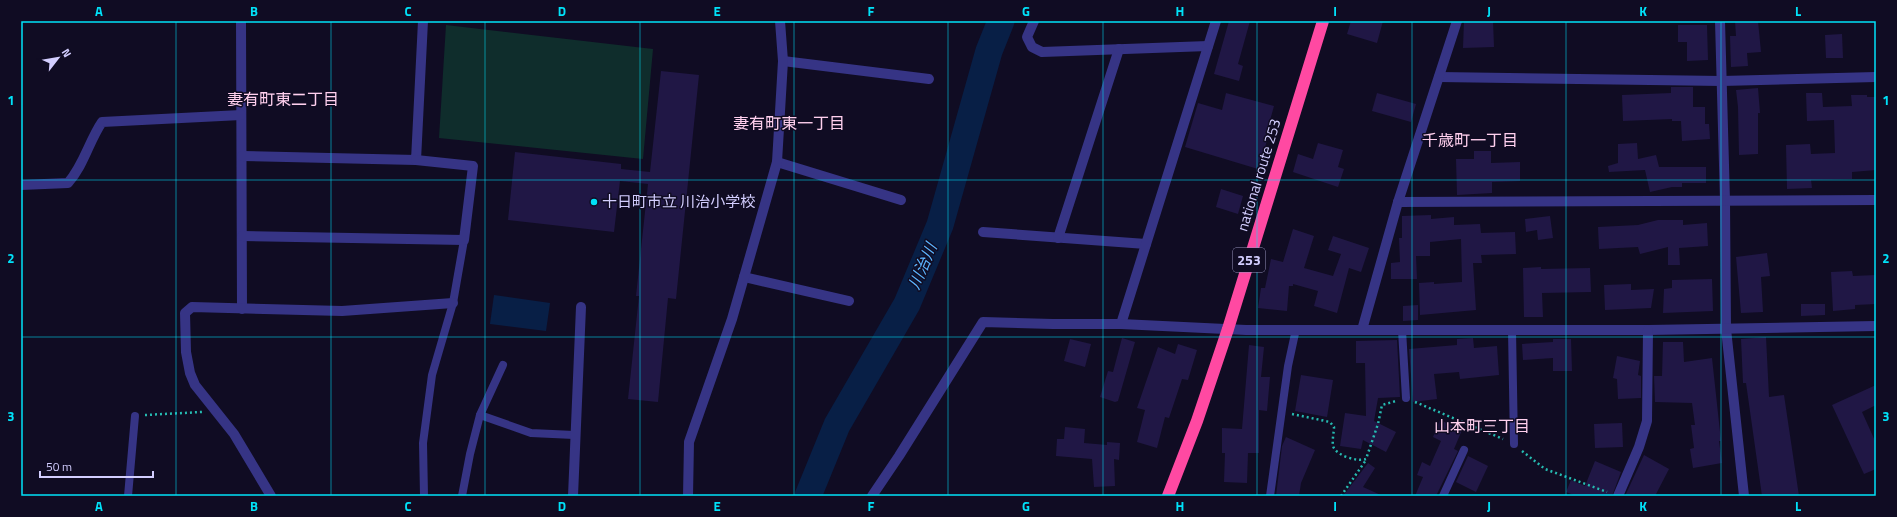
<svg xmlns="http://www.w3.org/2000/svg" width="1897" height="517" font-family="'Titillium Web','Noto Sans JP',sans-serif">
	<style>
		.green { fill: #0f2d2c }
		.water { fill: #081f46 }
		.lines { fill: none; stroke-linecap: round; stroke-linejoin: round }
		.river { stroke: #081f46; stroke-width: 27 }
		.building { fill: #201745 }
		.path { stroke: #26bbb1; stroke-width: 2.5; stroke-dasharray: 2 3; stroke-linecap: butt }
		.lane { stroke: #363485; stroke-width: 8 }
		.street { stroke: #363485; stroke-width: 10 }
		.highway { stroke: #ff49a2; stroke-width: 12 }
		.grid { fill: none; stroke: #00e2f9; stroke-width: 1; stroke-opacity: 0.55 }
		.poi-dot { fill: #00e2f9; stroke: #100c23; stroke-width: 1.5 }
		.labels { text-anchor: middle; stroke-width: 3; stroke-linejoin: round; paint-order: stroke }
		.shield { fill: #100c23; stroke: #9894bd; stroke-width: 1 }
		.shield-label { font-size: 14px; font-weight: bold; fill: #d3ceff }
		.street-label { font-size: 15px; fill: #d3ceff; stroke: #100c23 }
		.poi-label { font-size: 15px; fill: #d3ceff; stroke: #100c23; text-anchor: start }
		.neighbourhood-label { font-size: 16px; fill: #ffd0ee; stroke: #100c23 }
		.water-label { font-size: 16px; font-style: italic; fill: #5cb5ff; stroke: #100c23 }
		.neatline { fill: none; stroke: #00e2f9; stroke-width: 1.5 }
		.grid-label { font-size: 13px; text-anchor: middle; font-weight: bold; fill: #00e2f9 }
	</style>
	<rect width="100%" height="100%" fill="#100c23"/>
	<path class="green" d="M446,25L653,49L643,159L439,138Z"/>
	<path class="water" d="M494,295L550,303L546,331L490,324Z"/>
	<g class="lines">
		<path class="river" d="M808,496L837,425L907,304L940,225L989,51L1001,21"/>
	</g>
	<g class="building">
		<path d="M1229,21H1250L1238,64L1243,66L1239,81L1214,74Z"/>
		<path d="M1351,21H1383L1377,43L1347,34Z"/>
		<path d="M1464,21H1493L1494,47L1463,48Z"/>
		<path d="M1735,21H1758L1761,52L1747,53L1748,66L1731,67L1730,36H1736Z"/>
		<path d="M1678,25H1707L1708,60L1687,61V42H1678Z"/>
		<path d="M1842,34L1843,58H1826L1825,35Z"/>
		<path d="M661,71L699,75L676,299L668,298L658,402L628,399L639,296H636L648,184L620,181L614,232L508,220L515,152L621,164V169L650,172Z"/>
		<path d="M1671,87H1693V107H1705V124H1709L1710,139L1682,141L1681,121H1672V119L1623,121L1622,95L1671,93Z"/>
		<path d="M1758,88L1760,113H1758V154L1739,155L1738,107L1736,90Z"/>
		<path d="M1226,93L1274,106L1269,124L1272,125L1258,169L1185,147L1198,103L1222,110Z"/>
		<path d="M1377,93L1416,104L1411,122L1372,111Z"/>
		<path d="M1806,93H1822L1823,107L1852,106L1851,95H1867V97H1876V170L1852,172V179L1811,180L1812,188L1787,189L1786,145L1810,144L1811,154L1835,153L1834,120L1807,121Z"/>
		<path d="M1318,143L1343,150L1338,167L1344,169L1338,187L1293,172L1298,154L1313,159Z"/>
		<path d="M1637,143L1638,159L1656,155L1659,167H1706V183H1682V187H1672L1650,192L1645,170L1609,172L1608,166L1618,163V144Z"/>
		<path d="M1474,151H1491V163L1520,162V181L1492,182V193L1457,195L1456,159H1474Z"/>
		<path d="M1221,189L1243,196L1238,214L1216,207Z"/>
		<path d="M1431,215V219L1454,217V225L1480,224L1481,233L1515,232L1516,254L1481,255L1482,263H1473L1476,310L1420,315L1419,283L1434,282V284L1462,282L1461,239L1430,242V256H1416L1417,279H1391V263L1400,262L1399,238H1402V216Z"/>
		<path d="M1550,216L1553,238L1538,240L1537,230L1526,232L1525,219Z"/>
		<path d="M1658,220H1683V225L1707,223L1708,246L1679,248L1680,265H1668V247L1640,254L1638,247L1599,249L1598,227L1638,225Z"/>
		<path d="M1293,229L1314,236L1304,268L1333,276L1341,254L1328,250L1333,236L1369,248L1361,272L1349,268L1337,313L1314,306L1318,291L1293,284V286H1289L1287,311L1258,308L1261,288H1265L1271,259L1283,262Z"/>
		<path d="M1767,253L1770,276L1761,277L1763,312L1741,313L1736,257Z"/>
		<path d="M1541,267V269L1590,268L1591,292L1542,293L1543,317H1524L1523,268Z"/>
		<path d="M1852,271L1853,276L1876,275V304L1855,305V309L1833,311L1831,272Z"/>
		<path d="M1712,279L1713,311L1663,313L1664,289L1672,288V280Z"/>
		<path d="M1631,284V290L1654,289L1651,308L1605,310L1604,285Z"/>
		<path d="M1801,304H1825V315L1801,316Z"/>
		<path d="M1418,305V320L1403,321V306Z"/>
		<path d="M1766,337L1769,397L1784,395L1799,496H1762L1746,383H1743L1741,339Z"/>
		<path d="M1122,338L1135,342L1118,401L1115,402L1100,397L1108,371L1113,372Z"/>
		<path d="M1473,338L1474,348L1497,346L1499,375L1460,379L1459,372L1434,374L1437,399L1413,402L1409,349L1457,345V339Z"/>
		<path d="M1070,339L1091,344L1085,367L1064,361Z"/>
		<path d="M1553,339H1571L1572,371H1553V358L1523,360L1522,344L1553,342Z"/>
		<path d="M1397,340L1400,397L1378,398L1374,421L1396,432L1386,452L1363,440L1361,449L1340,446L1345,413L1366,416L1365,363H1356V341Z"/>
		<path d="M1663,342H1683L1684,362L1712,358L1721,441H1719L1722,463L1693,468L1690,449L1694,448L1691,425H1695L1692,403L1655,402L1654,376H1662Z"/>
		<path d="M1178,344L1197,350L1188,380L1182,379L1169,418L1165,417L1157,448L1137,442L1145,410L1137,408L1158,347L1175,354Z"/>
		<path d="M1249,345L1264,347L1261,377H1270L1267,411L1259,410V453H1248L1247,483L1224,482L1225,453H1222V428L1242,429Z"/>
		<path d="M1617,356L1640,361L1638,375L1641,376V398L1618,399L1617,379L1613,378Z"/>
		<path d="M1301,375L1333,380L1327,417L1295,411Z"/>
		<path d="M1876,385V405L1862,412L1876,443V469L1864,474L1832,405Z"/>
		<path d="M1440,420L1462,430L1454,449L1458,451L1436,496H1415L1423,477L1417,475L1422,462L1430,466L1441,441L1433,437Z"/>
		<path d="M1622,423L1623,447L1595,448L1594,424Z"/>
		<path d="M1065,427L1085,429L1084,443L1107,445V442L1120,443L1119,460L1114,459L1115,486L1094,487L1092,459L1056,456L1057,439H1064Z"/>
		<path d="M1286,437L1315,450L1301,483L1299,496H1276L1282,446Z"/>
		<path d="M1644,455L1669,469L1655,496H1625Z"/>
		<path d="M1468,456L1488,466L1476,492L1456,482Z"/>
		<path d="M1595,461L1621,472L1612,496H1576L1566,492L1571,480L1585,486Z"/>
		<path d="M1368,463L1375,468L1363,487L1383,496H1343Z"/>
	</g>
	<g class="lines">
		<g class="path">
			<path d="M1415,402L1503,439"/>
			<path d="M1292,414L1330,422L1334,427C1334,432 1332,440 1333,446C1336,456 1358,462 1366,459L1378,424L1382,405L1396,401"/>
			<path d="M145,415L202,412"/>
			<path d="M1522,451L1545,469L1607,492"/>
			<path d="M1341,496L1366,460"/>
		</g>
		<g class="lane">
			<path d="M1402,330L1406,398"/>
			<path d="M1512,330L1514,444"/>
			<path d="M480,415L531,433L574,435"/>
			<path d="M128,496L135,416"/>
			<path d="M424,496L423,443L432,375L453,303L464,240"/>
			<path d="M462,496L470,454L480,415L503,365"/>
			<path d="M1270,496L1288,366L1296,329"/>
			<path d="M1443,496L1464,450"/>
		</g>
		<g class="street">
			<path d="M241,21L242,309"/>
			<path d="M1034,21L1027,37L1032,47L1042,52L1208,46"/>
			<path d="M1720,21L1725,201L1726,329L1744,496"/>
			<path d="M783,61L929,79"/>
			<path d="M1439,77L1722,81L1876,77"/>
			<path d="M242,156L416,160L423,21"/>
			<path d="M777,162L901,200"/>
			<path d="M21,185L68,183C84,165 89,141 102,122L241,115"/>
			<path d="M1398,202L1876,200"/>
			<path d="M983,232L1146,244"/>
			<path d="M242,236L464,240L473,166L416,160"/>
			<path d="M1058,238L1119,49"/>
			<path d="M744,277L849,301"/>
			<path d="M1121,324L1216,21"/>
			<path d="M1362,330L1398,202L1457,21"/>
			<path d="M271,496L234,434L195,385L190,373L186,352L185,313L192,307L342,311L453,303"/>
			<path d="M573,496L581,307"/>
			<path d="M688,496L689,442L732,319L777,162L783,61L780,21"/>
			<path d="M872,496L899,456L983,322L1053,324H1121L1246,330H1648L1876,326"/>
			<path d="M1618,496L1639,447L1647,421L1648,330"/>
		</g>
		<path class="highway" d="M1168,496L1197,421L1228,329L1323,21"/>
	</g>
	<path class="grid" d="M176,21V496M331,21V496M485,21V496M640,21V496M794,21V496M948,21V496M1103,21V496M1257,21V496M1412,21V496M1566,21V496M1721,21V496M21,180H1876M21,337H1876"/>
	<circle class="poi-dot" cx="594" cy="202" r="4"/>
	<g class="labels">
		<rect class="shield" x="1233" y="248" width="32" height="24" rx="3"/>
		<g class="shield-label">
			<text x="1249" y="265">253</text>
		</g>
		<g class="street-label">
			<text transform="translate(1259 175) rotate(-73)" y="5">national route 253</text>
		</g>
		<g class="poi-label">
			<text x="602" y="207">十日町市立 川治小学校</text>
		</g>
		<g class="neighbourhood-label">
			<text x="283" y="105">妻有町東二丁目</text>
			<text x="789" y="129">妻有町東一丁目</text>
			<text x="1470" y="146">千歳町一丁目</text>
			<text x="1482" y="432">山本町三丁目</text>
		</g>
		<g class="water-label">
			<text transform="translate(922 266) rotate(-67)" y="6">川治川</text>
		</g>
	</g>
	<rect width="1897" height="517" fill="none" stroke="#100c23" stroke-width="44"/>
	<g transform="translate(58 58) rotate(59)" stroke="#100c23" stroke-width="3" paint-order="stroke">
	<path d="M0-3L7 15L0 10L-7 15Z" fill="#d3ceff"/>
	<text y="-6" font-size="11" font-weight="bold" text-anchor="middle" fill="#d3ceff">N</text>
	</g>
	<path d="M40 471v6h113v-6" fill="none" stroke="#d3ceff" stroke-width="2"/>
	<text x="46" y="471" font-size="12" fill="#d3ceff" stroke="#100c23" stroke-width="3" paint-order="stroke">50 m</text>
	<rect x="22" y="22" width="1853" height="473" class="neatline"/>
	<g class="grid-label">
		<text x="99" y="16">A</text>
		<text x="254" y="16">B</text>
		<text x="408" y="16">C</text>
		<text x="562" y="16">D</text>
		<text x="717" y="16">E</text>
		<text x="871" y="16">F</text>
		<text x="1026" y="16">G</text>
		<text x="1180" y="16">H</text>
		<text x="1335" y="16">I</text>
		<text x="1489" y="16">J</text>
		<text x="1643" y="16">K</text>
		<text x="1798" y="16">L</text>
		<text x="11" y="105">1</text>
		<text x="1886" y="105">1</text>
		<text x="11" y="263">2</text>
		<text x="1886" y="263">2</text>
		<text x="11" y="421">3</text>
		<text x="1886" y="421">3</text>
		<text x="99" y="511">A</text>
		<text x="254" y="511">B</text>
		<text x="408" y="511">C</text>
		<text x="562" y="511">D</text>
		<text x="717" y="511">E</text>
		<text x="871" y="511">F</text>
		<text x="1026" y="511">G</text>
		<text x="1180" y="511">H</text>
		<text x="1335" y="511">I</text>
		<text x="1489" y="511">J</text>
		<text x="1643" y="511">K</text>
		<text x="1798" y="511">L</text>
	</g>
</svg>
